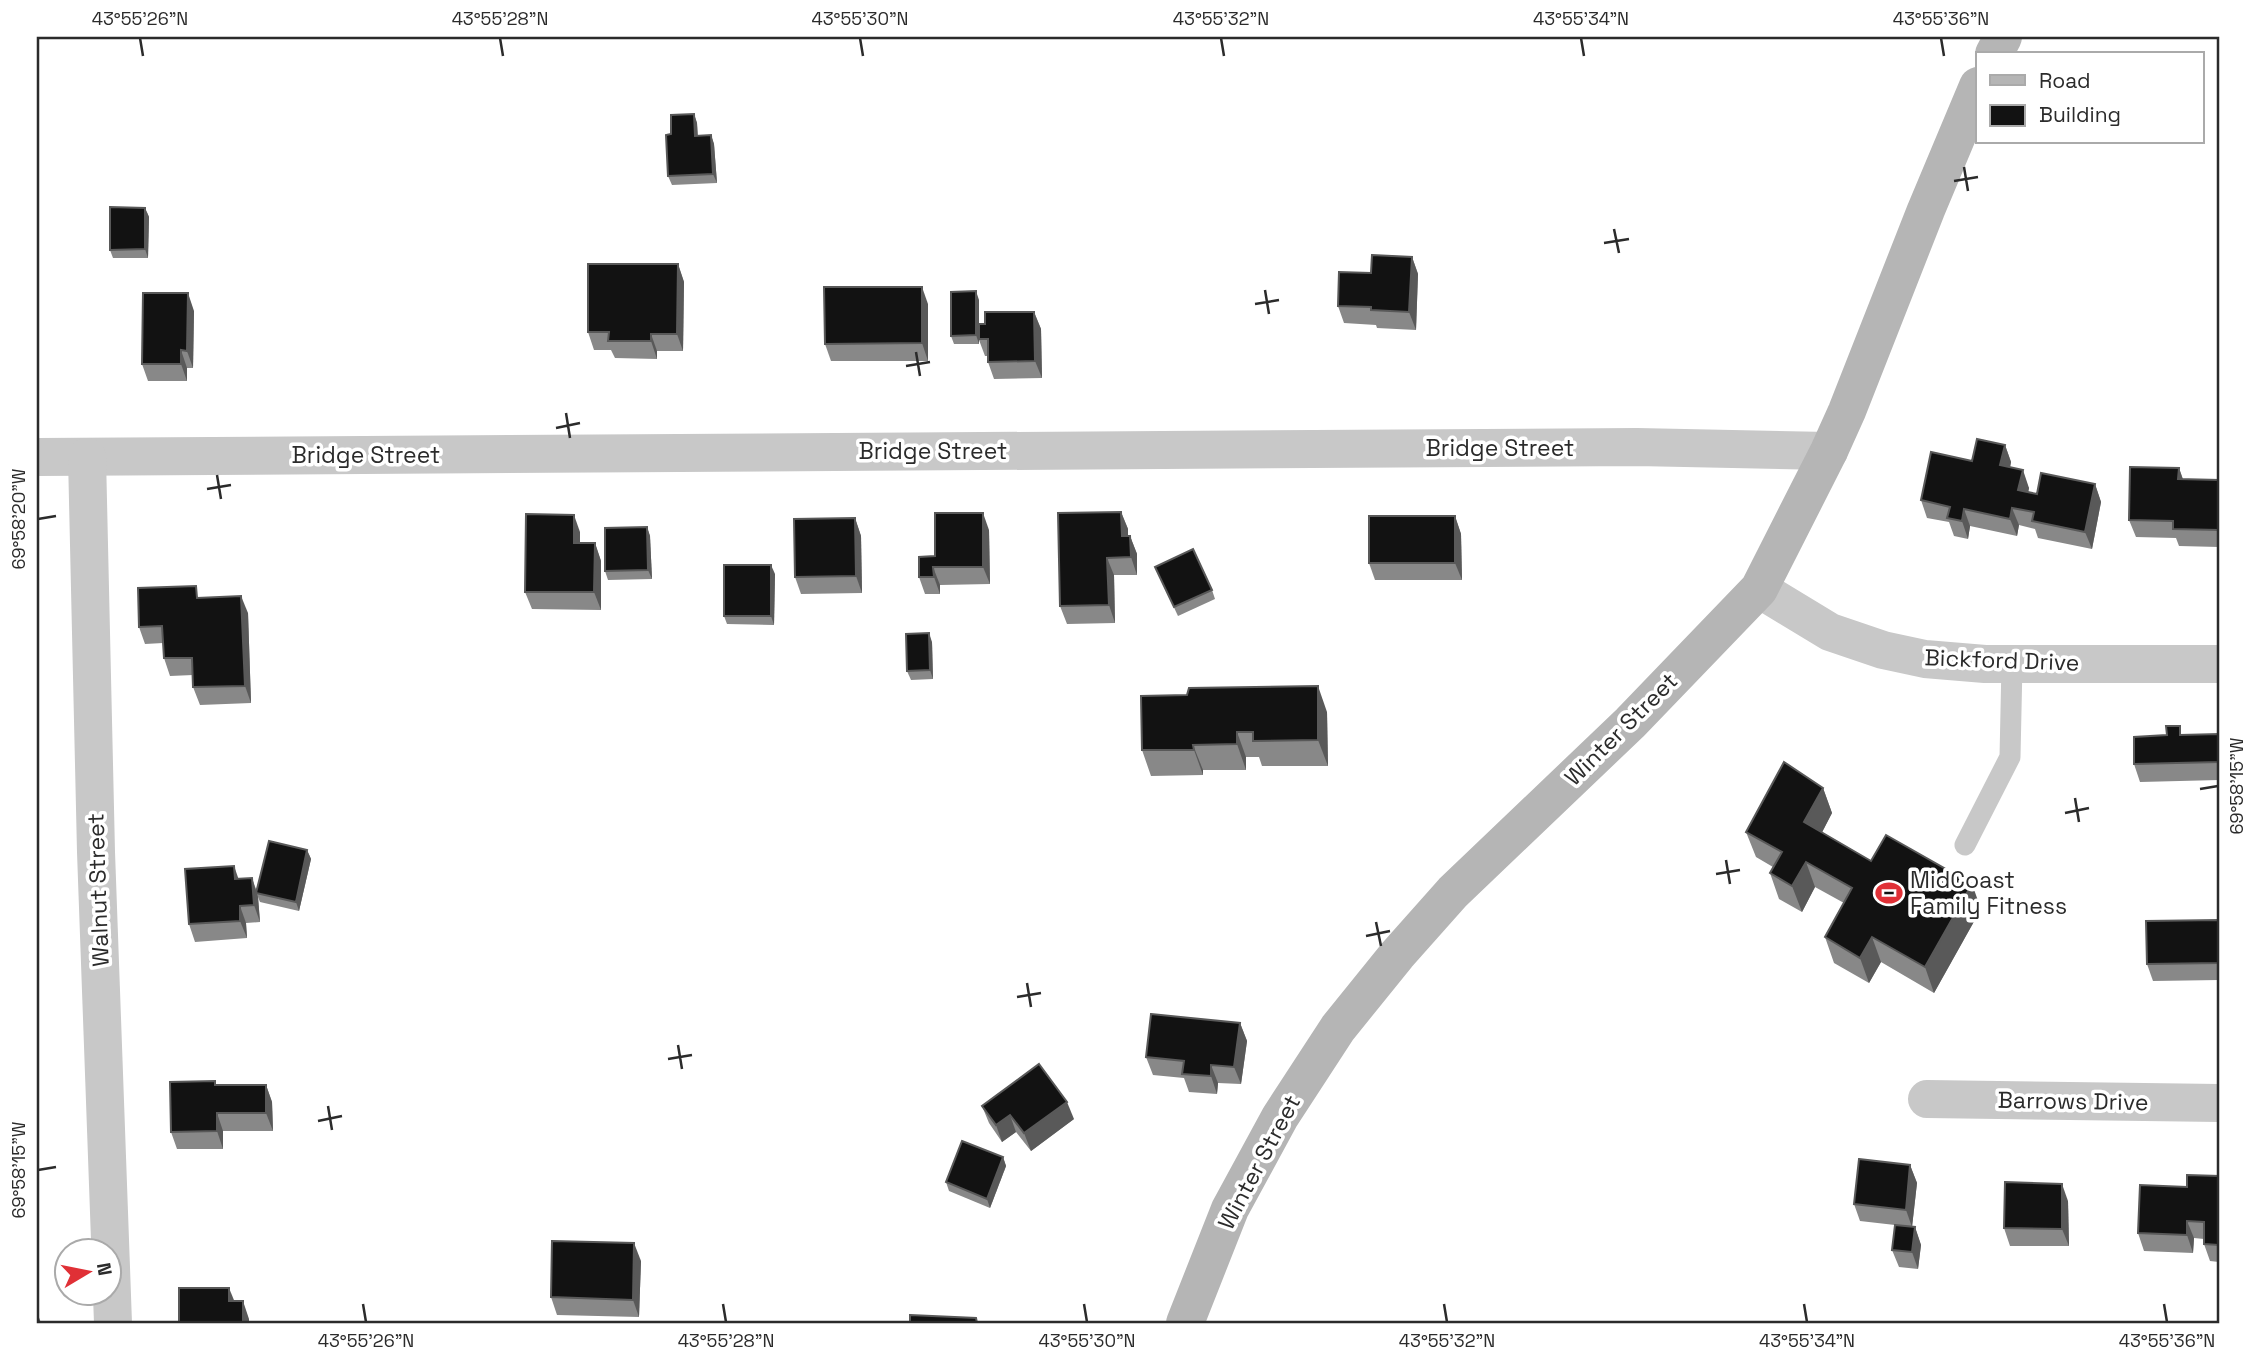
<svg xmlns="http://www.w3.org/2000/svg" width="2256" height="1360" font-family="'Space Grotesk',sans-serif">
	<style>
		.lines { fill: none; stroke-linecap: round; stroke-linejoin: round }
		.lane { stroke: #c8c8c8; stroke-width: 21 }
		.street { stroke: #c8c8c8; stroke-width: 38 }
		.secondary { stroke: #b5b5b5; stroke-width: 38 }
		.wall { fill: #888 }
		.shaded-wall { fill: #595959 }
		.building { fill: #121212; stroke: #595959; stroke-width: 2 }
		.ticks { fill: none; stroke: #2b2b2b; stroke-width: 2.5 }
		.labels { text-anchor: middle; stroke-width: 7; stroke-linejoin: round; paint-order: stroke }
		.street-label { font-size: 23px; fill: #2b2b2b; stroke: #fff }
		.poi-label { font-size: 23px; fill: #2b2b2b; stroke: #fff; text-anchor: start }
		.neatline { fill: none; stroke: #2b2b2b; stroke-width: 2.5 }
		.ticks-label { font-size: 18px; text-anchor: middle; fill: #2b2b2b }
	</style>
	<rect width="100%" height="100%" fill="#fff"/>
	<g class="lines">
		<path class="lane" d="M1965,845L2010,757L2012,664"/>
		<g class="street">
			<path d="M37,457L1637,447L1829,451"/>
			<path d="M87,457L96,852L113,1323"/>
			<path d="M1759,589L1830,632L1883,650L1925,659L1985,664H2219"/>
			<path d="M1927,1099L2219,1103"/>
		</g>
		<g class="secondary">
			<path d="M1994,54L2003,37"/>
			<path d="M1185,1323L1230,1209L1280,1117L1338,1028L1397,955L1453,892L1630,723L1759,589L1829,451L1847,411L1926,210L1978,86"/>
		</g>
	</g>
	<g class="wall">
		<path d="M694,114L697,123L698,136L711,135L714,144L717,183L672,185L668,176L671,134Z"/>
		<path d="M145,208L149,217L148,258H113L110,250Z"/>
		<path d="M1412,257L1418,274L1416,330L1377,328L1376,325L1344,323L1338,306L1371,273Z"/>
		<path d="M678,264L684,282L683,351H657V359L615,358L611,350H594L588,332Z"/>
		<path d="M979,300V324H985L1034,312L1041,329L1042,378L994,379L988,362V356H985L979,340V344H954L951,336Z"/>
		<path d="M928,304V361H831L825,344Z"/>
		<path d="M194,311L193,368H187V381H148L142,364Z"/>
		<path d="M2005,445L2011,462L2010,467L2029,488L2028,492L2037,494L2095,484L2101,502L2092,549L2038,538L2035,529L2019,525L2017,536L1970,526L1968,539L1954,536L1949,522L1927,518L1921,500L1972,461Z"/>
		<path d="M2179,468L2183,479L2219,480V547L2179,546L2176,538L2136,537L2129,520Z"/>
		<path d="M1121,512L1128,529V536H1130L1137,554V575H1114L1115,623L1067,624L1060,606Z"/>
		<path d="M1455,516L1461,534L1462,580H1375L1369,563Z"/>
		<path d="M855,518L861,536L862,593L801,594L795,577Z"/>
		<path d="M647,527L650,536L652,579L608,580L605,571Z"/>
		<path d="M989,530L990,584L940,585V594H925L919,577L935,556Z"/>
		<path d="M580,532V543H595L601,561V610L532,609L525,592Z"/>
		<path d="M1155,567L1212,590L1215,599L1178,616Z"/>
		<path d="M775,574L774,625L727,624L724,616Z"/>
		<path d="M200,598L248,613L251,703L200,705L193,687V675L170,676L164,658L163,643L145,644L139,627Z"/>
		<path d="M932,642L933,679L911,680L907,671Z"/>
		<path d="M1187,695L1327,712L1328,766H1262L1259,757H1246V770H1203V775L1151,776L1142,750Z"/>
		<path d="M2219,734V780L2140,782L2134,764L2183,735Z"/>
		<path d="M1823,788L1832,813L1822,832L1871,861L1981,909L1934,993L1881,962L1869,983L1834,963L1825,937L1844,903L1815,887L1802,912L1779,899L1770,873L1773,867L1756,857L1746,832Z"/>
		<path d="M307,850L311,859L299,911L260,902L258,897L260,922L246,923L247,938L195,942L189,924L239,879L252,878L257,892Z"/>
		<path d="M2219,920V980L2153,981L2147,964Z"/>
		<path d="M1240,1023L1247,1041L1241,1084L1218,1083L1217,1094L1189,1092L1184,1078L1153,1075L1146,1057Z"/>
		<path d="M216,1085H266L272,1102L273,1131H223V1149H177L171,1132Z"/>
		<path d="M982,1106L1074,1119L1031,1151L1016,1132L1002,1142L989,1123Z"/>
		<path d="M1003,1157L1006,1166L990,1208L949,1191L946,1182Z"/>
		<path d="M1910,1165L1917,1183L1912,1227H1915L1921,1245L1918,1269L1899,1267L1892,1250L1895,1225L1860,1221L1854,1204Z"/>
		<path d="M2219,1176V1262L2210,1261L2204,1244V1239L2194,1238L2193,1253L2144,1251L2138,1233L2187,1187Z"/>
		<path d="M2068,1201L2069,1246H2010L2004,1228Z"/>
		<path d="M641,1261L639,1317L557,1315L551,1297Z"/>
	</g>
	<g class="shaded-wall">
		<path d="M694,114L697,123L698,145L695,136Z"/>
		<path d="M711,135L714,144L717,183L713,174Z"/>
		<path d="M145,208L149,217L148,258L145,249Z"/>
		<path d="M1412,257L1418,274L1416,330L1409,312Z"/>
		<path d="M678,264L684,282L683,351L677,334Z"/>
		<path d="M922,287L928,304V361L922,343Z"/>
		<path d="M976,291L979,300V344L976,335Z"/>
		<path d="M188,293L194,311L193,368L187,351Z"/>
		<path d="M1034,312L1041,329L1042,378L1035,361Z"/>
		<path d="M651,334L657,351V359L651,341Z"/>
		<path d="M181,350L187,368V381L181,364Z"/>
		<path d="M2005,445L2011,462L2007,483L2000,465Z"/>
		<path d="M2179,468L2185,486L2178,479Z"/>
		<path d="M2023,470L2029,488L2025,508L2018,490Z"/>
		<path d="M2095,484L2101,502L2092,549L2085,532Z"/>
		<path d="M2012,508L2019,525L2017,536L2010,519Z"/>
		<path d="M1964,509L1970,526L1968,539L1962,521Z"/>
		<path d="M1121,512L1128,529V554L1122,536Z"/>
		<path d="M983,513L989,530L990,584L983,567Z"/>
		<path d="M574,515L580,532V561L574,543Z"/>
		<path d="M1455,516L1461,534L1462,580L1455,563Z"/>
		<path d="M855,518L861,536L862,593L856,576Z"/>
		<path d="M647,527L650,536L652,579L648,570Z"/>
		<path d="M1130,536L1137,554V575L1131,557Z"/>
		<path d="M595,543L601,561V610L594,592Z"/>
		<path d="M1107,558L1114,575L1115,623L1109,605Z"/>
		<path d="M771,565L775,574L774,625L771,616Z"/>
		<path d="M933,567L940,585V594L934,577Z"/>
		<path d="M241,596L248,613L251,703L245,686Z"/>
		<path d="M929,633L932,642L933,679L930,670Z"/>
		<path d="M1318,686L1327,712L1328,766L1318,740Z"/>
		<path d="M1237,732L1246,757V770L1237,744Z"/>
		<path d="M1193,745L1203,770V775L1194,750Z"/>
		<path d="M1823,788L1832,813L1814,848L1804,822Z"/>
		<path d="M307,850L311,859L299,911L296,902Z"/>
		<path d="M1806,862L1815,887L1802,912L1792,886Z"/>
		<path d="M234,866L240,883L235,879Z"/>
		<path d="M252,878L258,897L260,922L254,905Z"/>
		<path d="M1972,884L1981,909L1934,993L1925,967Z"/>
		<path d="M240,906L246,923L247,938L240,921Z"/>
		<path d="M1872,937L1881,962L1869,983L1860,958Z"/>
		<path d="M1240,1023L1247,1041L1241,1084L1234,1067Z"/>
		<path d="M1211,1065L1218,1083L1217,1094L1211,1076Z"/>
		<path d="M266,1085L272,1102L273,1131L266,1113Z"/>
		<path d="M1067,1102L1074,1119L1031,1151L1024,1133Z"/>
		<path d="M217,1113L223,1131V1149L217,1131Z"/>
		<path d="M1010,1115L1016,1132L1002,1142L996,1125Z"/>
		<path d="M1003,1157L1006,1166L990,1208L987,1199Z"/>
		<path d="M1910,1165L1917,1183L1912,1227L1906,1210Z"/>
		<path d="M2062,1184L2068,1201L2069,1246L2062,1229Z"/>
		<path d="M2187,1221L2194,1238L2193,1253L2187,1235Z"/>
		<path d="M1915,1227L1921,1245L1918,1269L1912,1252Z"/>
		<path d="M634,1243L641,1261L639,1317L633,1300Z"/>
		<path d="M229,1288L236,1305L229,1301Z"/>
		<path d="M243,1301L249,1319V1323H243Z"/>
		<path d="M37,1312L41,1323H37Z"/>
	</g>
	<g class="building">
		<path d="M694,114L695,136L711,135L713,174L668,176L666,135L671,134V115Z"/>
		<path d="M110,207L145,208V249L110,250Z"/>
		<path d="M1372,255L1412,257L1409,312L1371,310V307L1338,306L1339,272L1371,273Z"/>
		<path d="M588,264H678L677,334H651V341H608L609,332H588Z"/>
		<path d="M824,287H922V343L825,344Z"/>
		<path d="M976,291V335L951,336V292Z"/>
		<path d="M143,293H188L187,351L181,350V364H142Z"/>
		<path d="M985,312H1034L1035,361L988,362V339H979V324H985Z"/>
		<path d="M1977,439L2005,445L2000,465L2023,470L2018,490L2037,494L2041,473L2095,484L2085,532L2032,521L2034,512L2012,508L2010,519L1964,509L1962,521L1947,518L1950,507L1921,500L1931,452L1972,461Z"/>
		<path d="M2130,467L2179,468L2178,479L2219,480V530L2173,529V521L2129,520Z"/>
		<path d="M1121,512L1122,536H1130L1131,557L1107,558L1109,605L1060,606L1058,513Z"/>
		<path d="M935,513H983V567H933L934,577H919V557L935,556Z"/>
		<path d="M526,514L574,515V543H595L594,592H525Z"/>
		<rect x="1369" y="516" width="86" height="47"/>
		<path d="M855,518L856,576L795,577L794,519Z"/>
		<path d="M647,527L648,570L605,571V528Z"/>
		<path d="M1193,549L1212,590L1174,607L1155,567Z"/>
		<rect x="724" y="565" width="47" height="51"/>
		<path d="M196,586L197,598L241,596L245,686L193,687L192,658H164L162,626L139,627L138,588Z"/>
		<path d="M929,633L930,670L907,671L906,634Z"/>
		<path d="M1318,686V740L1253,741V732H1237V744L1193,745L1194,750H1142L1141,696L1187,695L1189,688Z"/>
		<path d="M2166,726H2180V735L2219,734V762L2134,764V737L2167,735Z"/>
		<path d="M1784,762L1823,788L1804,822L1871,861L1886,835L1972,884L1925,967L1872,937L1860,958L1825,937L1852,888L1806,862L1792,886L1770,873L1782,852L1746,832Z"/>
		<path d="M269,841L307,850L296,902L256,893Z"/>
		<path d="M234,866L235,879L252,878L254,905L240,906V921L189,924L185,869Z"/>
		<path d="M2219,920V963L2147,964L2146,921Z"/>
		<path d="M1151,1014L1240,1023L1234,1067L1211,1065V1076L1182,1074L1184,1061L1146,1057Z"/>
		<path d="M1039,1064L1067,1102L1024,1133L1010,1115L996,1125L982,1106Z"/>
		<path d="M215,1081V1085H266V1113H217V1131L171,1132L170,1082Z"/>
		<path d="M962,1141L1003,1157L987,1199L946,1182Z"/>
		<path d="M1859,1159L1910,1165L1906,1210L1854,1204Z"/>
		<path d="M2187,1175L2219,1176V1245L2204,1244V1222L2187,1221V1235L2138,1233L2140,1185L2187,1187Z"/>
		<path d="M2005,1182L2062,1184V1229L2004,1228Z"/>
		<path d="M1895,1225L1915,1227L1912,1252L1892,1250Z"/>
		<path d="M552,1241L634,1243L633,1300L551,1297Z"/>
		<path d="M179,1288H229V1301H243V1323H179Z"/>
		<path d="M910,1315L976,1318L977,1323H910Z"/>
	</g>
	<path class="ticks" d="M140,38L143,56M500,38L503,56M860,38L863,56M1221,38L1224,56M1581,38L1584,56M1941,38L1944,56M1964,167L1968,191M1954,181L1978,177M1614,229L1619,253M1604,243L1629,239M1265,290L1269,314M1255,304L1279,300M916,352L920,376M906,366L930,362M566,413L570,438M556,428L580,423M217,475L221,499M207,489L231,485M38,519L56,516M2200,789L2218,786M2075,798L2079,822M2065,813L2089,808M1726,860L1730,884M1716,874L1740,870M1376,922L1381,946M1366,936L1390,931M1027,983L1031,1007M1017,997L1041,993M678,1045L682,1069M668,1059L692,1055M328,1106L332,1130M318,1121L342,1116M38,1170L56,1167M363,1304L366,1322M723,1304L726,1322M1084,1304L1087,1322M1444,1304L1447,1322M1804,1304L1807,1322M2164,1304L2167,1322"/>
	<defs>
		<g id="stadium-bare" transform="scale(2.1)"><path d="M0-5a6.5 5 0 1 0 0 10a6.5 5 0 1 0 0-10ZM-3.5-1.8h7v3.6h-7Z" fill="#e03036" stroke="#fff" stroke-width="2.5" paint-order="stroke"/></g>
	</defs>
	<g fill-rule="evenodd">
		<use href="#stadium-bare" x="1889" y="893"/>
	</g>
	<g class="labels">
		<g class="street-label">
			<text x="1500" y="456">Bridge Street</text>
			<text x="933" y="459">Bridge Street</text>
			<text x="366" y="463">Bridge Street</text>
			<text transform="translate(2002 660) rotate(2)" y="8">Bickford Drive</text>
			<text transform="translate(1621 729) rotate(-45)" y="8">Winter Street</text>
			<text transform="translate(98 890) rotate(-92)" y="8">Walnut Street</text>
			<text transform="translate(2073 1101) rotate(1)" y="8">Barrows Drive</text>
			<text transform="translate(1259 1162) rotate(-62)" y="8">Winter Street</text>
		</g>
		<g class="poi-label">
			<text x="1910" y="888">MidCoast<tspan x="1910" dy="26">Family Fitness</tspan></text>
		</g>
	</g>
	<rect width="2256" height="1360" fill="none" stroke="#ffffff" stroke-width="77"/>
	<rect x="1976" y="52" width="228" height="91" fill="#ffffff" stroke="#aaaaaa" stroke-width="2"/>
	<rect x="1990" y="75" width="35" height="10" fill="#b5b5b5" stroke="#aaaaaa" stroke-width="2"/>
	<text x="2039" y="88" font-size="21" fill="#2b2b2b">Road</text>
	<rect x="1990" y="105" width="35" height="21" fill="#121212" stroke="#aaaaaa" stroke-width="2"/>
	<text x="2039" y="122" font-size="21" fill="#2b2b2b">Building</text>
	<g transform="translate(88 1272) rotate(80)"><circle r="33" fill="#ffffff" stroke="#aaaaaa" stroke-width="2"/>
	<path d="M0-5L12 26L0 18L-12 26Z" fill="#e03036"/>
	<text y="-10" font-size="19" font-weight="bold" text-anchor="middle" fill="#2b2b2b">N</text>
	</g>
	<rect x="38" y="38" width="2180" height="1284" class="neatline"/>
	<g class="ticks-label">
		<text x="140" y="25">43°55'26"N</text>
		<text x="500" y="25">43°55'28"N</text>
		<text x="860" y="25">43°55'30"N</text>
		<text x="1221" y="25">43°55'32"N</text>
		<text x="1581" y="25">43°55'34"N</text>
		<text x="1941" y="25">43°55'36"N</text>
		<text transform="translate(19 519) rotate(-90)" y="6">69°58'20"W</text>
		<text transform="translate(2237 786) rotate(-90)" y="6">69°58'15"W</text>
		<text transform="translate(19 1170) rotate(-90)" y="6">69°58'15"W</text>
		<text x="366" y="1347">43°55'26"N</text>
		<text x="726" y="1347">43°55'28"N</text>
		<text x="1087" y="1347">43°55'30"N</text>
		<text x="1447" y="1347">43°55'32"N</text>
		<text x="1807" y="1347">43°55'34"N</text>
		<text x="2167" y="1347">43°55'36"N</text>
	</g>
</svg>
